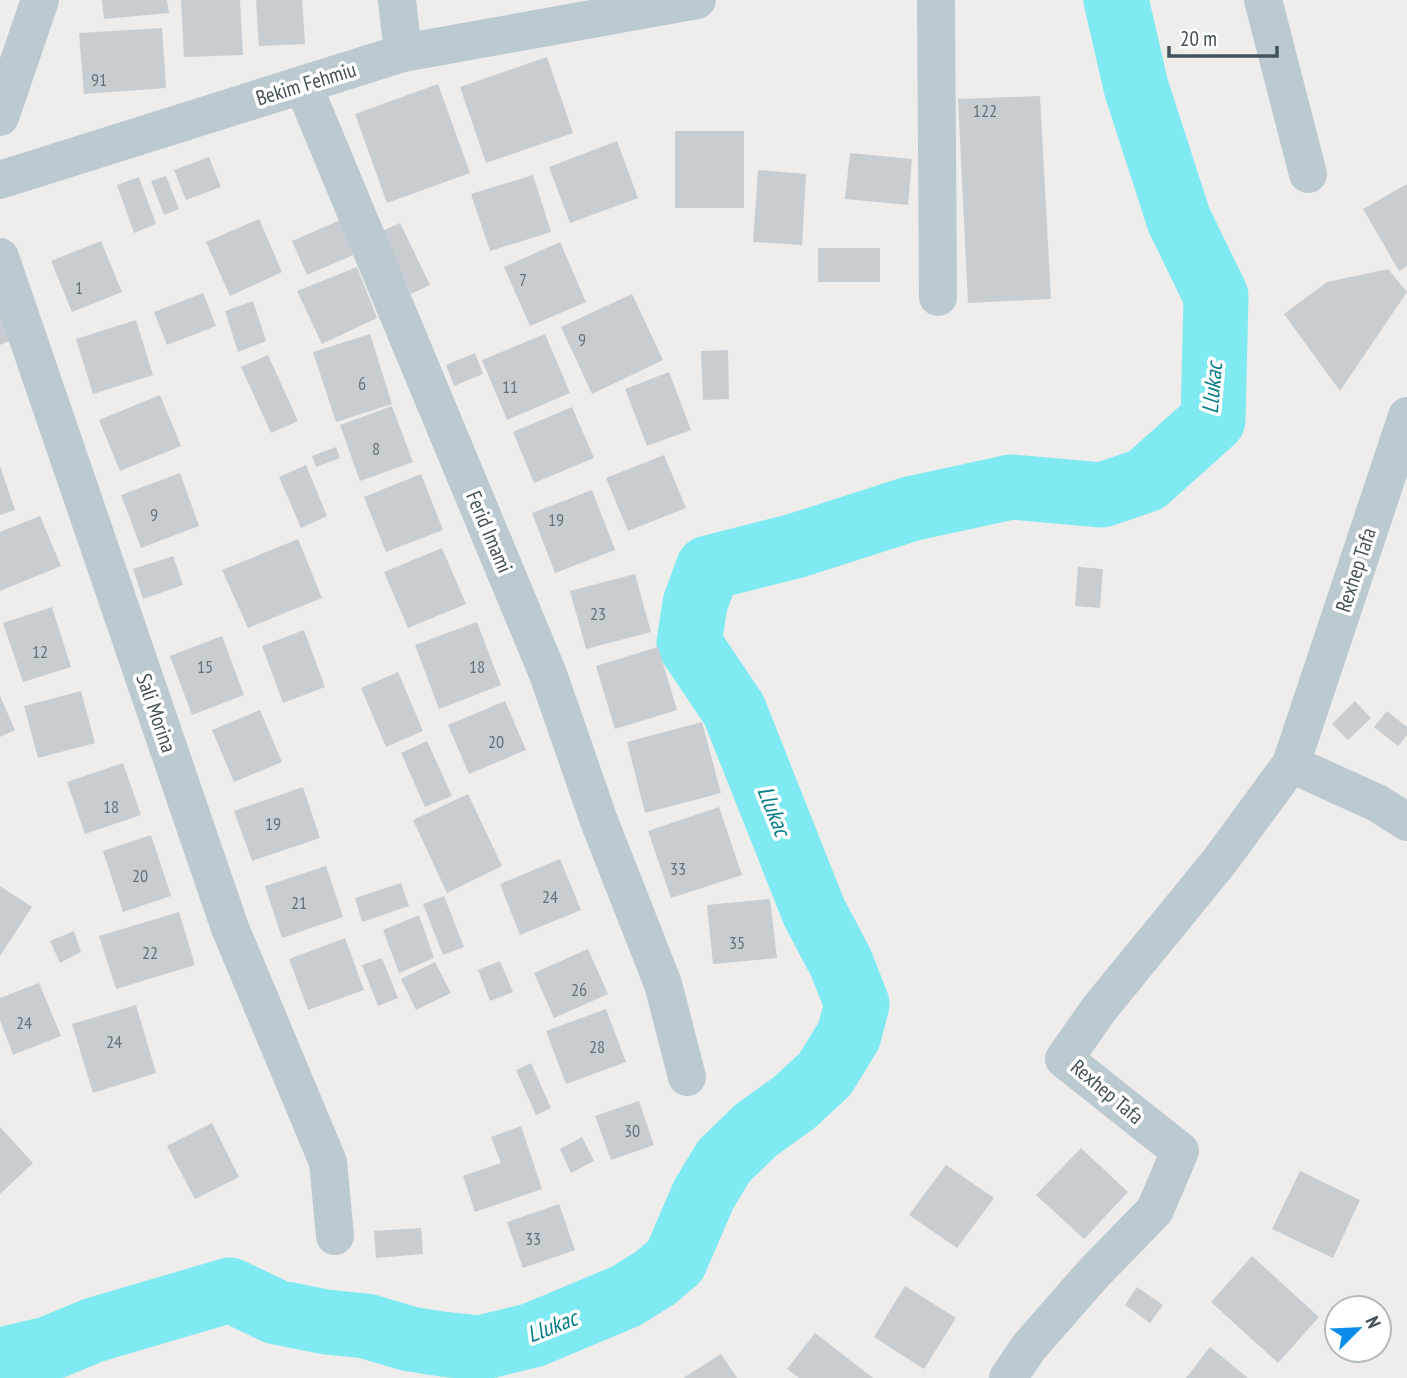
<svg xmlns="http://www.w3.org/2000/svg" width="1407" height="1378" font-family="'PT Sans Narrow',sans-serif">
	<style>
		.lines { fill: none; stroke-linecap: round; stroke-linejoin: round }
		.river { stroke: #7feaf2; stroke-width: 65 }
		.building { fill: #c8cdd2 }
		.minor { stroke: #bbcad0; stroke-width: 38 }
		.labels { text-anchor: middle; stroke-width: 7; stroke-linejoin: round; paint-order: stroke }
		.number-label { font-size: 18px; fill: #647279 }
		.street-label { font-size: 21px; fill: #43535b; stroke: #fff }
		.water-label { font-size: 23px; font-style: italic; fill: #057e88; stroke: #fff }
	</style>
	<rect width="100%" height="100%" fill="#efecec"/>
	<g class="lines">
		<path class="river" d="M0,1360L48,1349L94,1330L230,1290L276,1312L326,1322L366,1326L410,1339L442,1344L480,1348L533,1335L626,1296L655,1278L675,1261L704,1194L724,1161L756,1130L795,1102L825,1074L849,1035L857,1004L841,963L814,912L734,710L689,643L695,604L708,568L795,546L910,509L1011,487L1102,495L1146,480L1213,420L1216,296L1179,220L1136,87L1116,0"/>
	</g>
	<g class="building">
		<path d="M102,0H167L169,13L104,19Z"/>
		<path d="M181,0H240L243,55L184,57Z"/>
		<path d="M256,0H302L305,44L259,46Z"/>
		<path d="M162,28L166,88L84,94L79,33Z"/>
		<path d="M547,57L573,133L486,163L460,87Z"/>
		<path d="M438,84L470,173L387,203L355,114Z"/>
		<path d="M1040,96L1051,299L968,303L958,99Z"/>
		<rect x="675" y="131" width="69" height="77"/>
		<path d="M617,141L638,198L570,223L549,167Z"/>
		<path d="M850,153L912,159L908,205L845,199Z"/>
		<path d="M209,157L221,187L186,200L174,170Z"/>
		<path d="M758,170L806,174L802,245L753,242Z"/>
		<path d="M533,175L551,232L490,251L471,194Z"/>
		<path d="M166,176L179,209L164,215L151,181Z"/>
		<path d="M139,177L156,224L134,233L117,185Z"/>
		<path d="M1407,184V266L1399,271L1363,209Z"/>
		<path d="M345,218L360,252L307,275L292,241Z"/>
		<path d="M259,219L282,272L230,296L206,242Z"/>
		<path d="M400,223L430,285L411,294L382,231Z"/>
		<path d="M101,241L122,292L72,312L51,261Z"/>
		<path d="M560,242L586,302L530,326L504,267Z"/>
		<rect x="818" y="248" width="62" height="34"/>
		<path d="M357,267L377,318L322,344L297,291Z"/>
		<path d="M1388,269L1407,292L1340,391L1284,314L1327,282Z"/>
		<path d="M203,293L216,326L167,345L154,312Z"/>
		<path d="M632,294L663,360L592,394L561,327Z"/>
		<path d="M0,300L16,338L0,345Z"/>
		<path d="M253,301L266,341L238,352L225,311Z"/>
		<path d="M136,320L153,375L93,394L76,339Z"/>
		<path d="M370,334L392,404L336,422L313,352Z"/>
		<path d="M545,334L570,393L507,420L482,360Z"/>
		<path d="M728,350L729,399L703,400L701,351Z"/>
		<path d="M475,353L483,374L454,386L446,365Z"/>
		<path d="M268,355L298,421L271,433L241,367Z"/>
		<path d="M669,372L691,430L647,446L625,389Z"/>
		<path d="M160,395L181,446L120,471L99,420Z"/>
		<path d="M392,406L413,462L360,481L340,425Z"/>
		<path d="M572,407L594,458L534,483L513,432Z"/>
		<path d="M336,447L340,458L316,467L312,456Z"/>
		<path d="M664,455L686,508L628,531L606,478Z"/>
		<path d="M306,465L327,516L301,528L279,477Z"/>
		<path d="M0,466L15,510L0,515Z"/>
		<path d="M180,473L199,526L141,548L121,495Z"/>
		<path d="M421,474L443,530L386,552L364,497Z"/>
		<path d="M592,490L615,550L555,573L532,513Z"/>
		<path d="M40,516L61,566L0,591V532Z"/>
		<path d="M298,539L322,598L248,628L222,570Z"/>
		<path d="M442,548L466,604L408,628L384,572Z"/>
		<path d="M173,556L183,585L143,599L133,569Z"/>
		<path d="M1078,567L1103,569L1100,608L1075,606Z"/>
		<path d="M635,574L651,632L586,649L570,591Z"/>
		<path d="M52,607L71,667L23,682L3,623Z"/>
		<path d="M477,622L501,685L439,709L415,645Z"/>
		<path d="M304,630L325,687L283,703L262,646Z"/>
		<path d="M222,636L244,695L192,715L170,656Z"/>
		<path d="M658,647L677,710L615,729L596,666Z"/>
		<path d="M398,672L423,731L386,747L361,688Z"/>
		<path d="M81,691L95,743L38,758L24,706Z"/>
		<path d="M0,696L15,730L0,737Z"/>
		<path d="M505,701L526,750L469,774L448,725Z"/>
		<path d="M1355,701L1371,718L1348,740L1332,724Z"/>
		<path d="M260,710L282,762L234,782L212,730Z"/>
		<path d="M1387,711L1407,727V735L1398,746L1374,727Z"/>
		<path d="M702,722L721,793L645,813L627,742Z"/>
		<path d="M427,741L452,796L425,807L401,753Z"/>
		<path d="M123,763L141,815L85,834L67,782Z"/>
		<path d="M303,787L320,838L252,861L234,811Z"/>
		<path d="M468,794L502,866L447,893L413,820Z"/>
		<path d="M719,807L742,875L671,898L648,831Z"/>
		<path d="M151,835L171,896L123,912L103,851Z"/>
		<path d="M560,859L581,910L520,935L500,884Z"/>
		<path d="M326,866L343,917L282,938L265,886Z"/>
		<path d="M401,883L409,906L362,922L355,898Z"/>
		<path d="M0,886L32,907L0,956Z"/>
		<path d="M444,896L464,947L443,955L423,904Z"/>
		<path d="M770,899L777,958L713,964L707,905Z"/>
		<path d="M179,912L195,965L116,989L99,936Z"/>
		<path d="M419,915L434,958L399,973L383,930Z"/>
		<path d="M74,931L81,952L60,963L50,941Z"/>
		<path d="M345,938L364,990L308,1010L289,959Z"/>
		<path d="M588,949L608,994L554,1018L534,973Z"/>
		<path d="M382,958L398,998L378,1006L362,965Z"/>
		<path d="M500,961L513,992L490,1001L478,970Z"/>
		<path d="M435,962L451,993L416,1010L401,979Z"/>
		<path d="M39,983L61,1036L13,1055L0,1020V998Z"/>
		<path d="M136,1005L156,1073L93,1093L72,1024Z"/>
		<path d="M606,1009L626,1062L566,1084L546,1031Z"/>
		<path d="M531,1063L551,1108L536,1115L516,1070Z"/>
		<path d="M639,1101L654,1145L611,1160L595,1116Z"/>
		<path d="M212,1123L239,1177L195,1199L167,1146Z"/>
		<path d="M521,1126L542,1189L475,1212L463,1176L501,1163L491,1137Z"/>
		<path d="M0,1127L33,1163L0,1194Z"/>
		<path d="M582,1137L594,1161L571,1173L560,1149Z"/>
		<path d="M1081,1148L1128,1192L1084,1239L1036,1195Z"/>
		<path d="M946,1165L994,1198L957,1248L909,1215Z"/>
		<path d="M1300,1171L1360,1200L1333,1258L1272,1229Z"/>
		<path d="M559,1204L575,1250L523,1268L507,1222Z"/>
		<path d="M421,1228L423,1254L376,1258L374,1231Z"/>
		<path d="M1252,1256L1319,1317L1278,1363L1211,1302Z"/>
		<path d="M905,1286L956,1318L924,1369L874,1337Z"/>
		<path d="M1137,1287L1163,1305L1150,1323L1125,1305Z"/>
		<path d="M815,1333L873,1378H799L787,1369Z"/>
		<path d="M1210,1347L1248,1378H1186Z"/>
		<path d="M721,1354L737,1378H683Z"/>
	</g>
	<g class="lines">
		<g class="minor">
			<path d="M397,0L403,53"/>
			<path d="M936,0L938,297"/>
			<path d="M1263,0L1308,174"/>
			<path d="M303,85L548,674L599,821L663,984L687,1077"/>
			<path d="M0,117L40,0"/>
			<path d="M0,180L403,53L697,0"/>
			<path d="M0,257L230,928L328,1162L335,1236"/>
			<path d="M1291,764L1377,803L1407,822"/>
			<path d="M1008,1378L1029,1347L1092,1275L1155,1210L1180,1151L1064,1059L1099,1009L1219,862L1291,764L1407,416"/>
		</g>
	</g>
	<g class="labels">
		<g class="number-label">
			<text x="99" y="86">91</text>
			<text x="985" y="117">122</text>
			<text x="523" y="286">7</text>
			<text x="79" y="294">1</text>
			<text x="582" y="346">9</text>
			<text x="362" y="390">6</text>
			<text x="510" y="393">11</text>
			<text x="376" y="455">8</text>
			<text x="154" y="521">9</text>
			<text x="556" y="526">19</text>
			<text x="598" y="620">23</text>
			<text x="40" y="658">12</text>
			<text x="205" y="673">15</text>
			<text x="477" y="673">18</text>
			<text x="496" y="748">20</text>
			<text x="111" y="813">18</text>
			<text x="273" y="830">19</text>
			<text x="678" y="875">33</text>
			<text x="140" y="882">20</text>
			<text x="550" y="903">24</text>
			<text x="299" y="909">21</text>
			<text x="737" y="949">35</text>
			<text x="150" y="959">22</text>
			<text x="579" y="996">26</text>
			<text x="24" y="1029">24</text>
			<text x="114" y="1048">24</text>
			<text x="597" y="1053">28</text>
			<text x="632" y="1137">30</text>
			<text x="533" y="1245">33</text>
		</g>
		<g class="street-label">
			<text transform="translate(306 84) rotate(-17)" y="7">Bekim Fehmiu</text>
			<text transform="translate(489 532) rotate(67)" y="7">Ferid Imami</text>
			<text transform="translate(1356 570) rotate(-72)" y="7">Rexhep Tafa</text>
			<text transform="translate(156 713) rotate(71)" y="7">Sali Morina</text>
			<text transform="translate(1107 1092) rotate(40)" y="7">Rexhep Tafa</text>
		</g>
		<g class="water-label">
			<text transform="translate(1212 388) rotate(-85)" y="8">Llukac</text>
			<text transform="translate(774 811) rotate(68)" y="8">Llukac</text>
			<text transform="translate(552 1326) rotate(-21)" y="8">Llukac</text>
		</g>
	</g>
	<g transform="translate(1358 1329) rotate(66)"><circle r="33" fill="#ffffff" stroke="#b4babd" stroke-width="2"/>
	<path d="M0-5L12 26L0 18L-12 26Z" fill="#0b8bea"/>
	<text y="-10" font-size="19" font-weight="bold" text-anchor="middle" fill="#43535b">N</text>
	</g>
	<path d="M1169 46v10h108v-10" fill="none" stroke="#43535b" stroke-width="3.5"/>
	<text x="1180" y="46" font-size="21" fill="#43535b" stroke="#ffffff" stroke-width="5" paint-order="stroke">20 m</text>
</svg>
